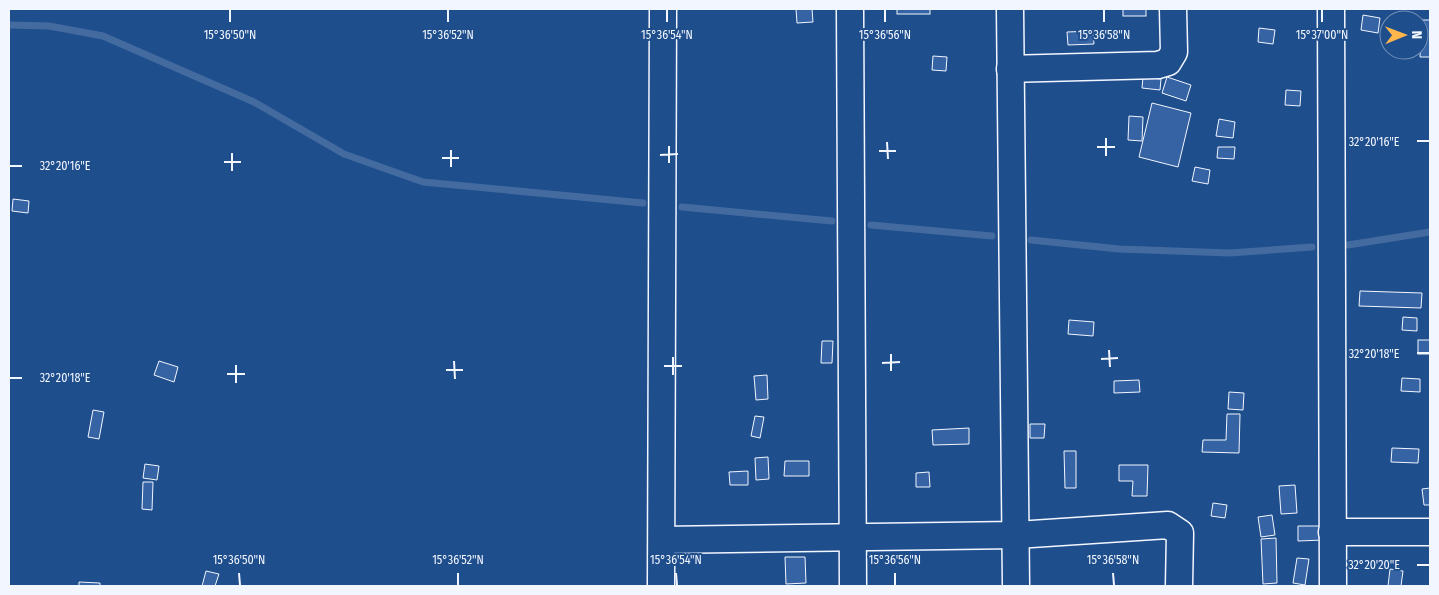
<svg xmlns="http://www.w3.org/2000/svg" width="1439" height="595" font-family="'Fira Sans Condensed',sans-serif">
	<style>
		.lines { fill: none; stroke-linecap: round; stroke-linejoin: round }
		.stream { stroke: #446ba0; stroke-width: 7 }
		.building { fill: #3563a3; stroke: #f2f6ff }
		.minor-casing { stroke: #f2f6ff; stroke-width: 29 }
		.minor { stroke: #1f4e8c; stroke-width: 26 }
		.ticks { fill: none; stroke: #f2f6ff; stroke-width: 2 }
		.ticks-label { font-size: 12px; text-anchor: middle; fill: #f2f6ff; stroke: #1f4e8c; stroke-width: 4; stroke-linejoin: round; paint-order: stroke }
	</style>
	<rect width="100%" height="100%" fill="#1f4e8c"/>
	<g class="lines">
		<g class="stream">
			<path d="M9,25L49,26L103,36L254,102L344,154L423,182L643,203"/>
			<path d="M682,207L832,221"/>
			<path d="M871,225L992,236"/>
			<path d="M1031,240L1119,249L1230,253L1312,247"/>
			<path d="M1348,245L1430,232"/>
		</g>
	</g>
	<g class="building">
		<path d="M796,9H812L813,22L797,23Z"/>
		<rect x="897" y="9" width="33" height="5"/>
		<rect x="1123" y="9" width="23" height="7"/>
		<path d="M1363,15L1380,18L1378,33L1361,30Z"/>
		<path d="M1421,20H1430V57H1420Z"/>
		<path d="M1259,28L1275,30L1273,44L1258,42Z"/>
		<path d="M1093,31L1094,44L1068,45L1067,32Z"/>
		<path d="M933,56L947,57L946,71L932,70Z"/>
		<path d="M1143,77L1161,79L1160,90L1142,88Z"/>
		<path d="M1167,77L1191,85L1186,101L1162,93Z"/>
		<path d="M1286,90L1301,91L1300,106L1285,105Z"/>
		<path d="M1152,103L1191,113L1178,167L1139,157Z"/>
		<path d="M1129,116L1143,117L1142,141L1128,140Z"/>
		<path d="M1219,119L1235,122L1233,138L1216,136Z"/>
		<path d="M1218,147H1235L1234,159L1217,158Z"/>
		<path d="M1195,167L1210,170L1208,184L1192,181Z"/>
		<path d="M13,199L29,201L28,213L12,211Z"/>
		<path d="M1360,291L1422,293L1421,308L1359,306Z"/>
		<path d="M1403,317L1417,318V331L1402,330Z"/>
		<path d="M1069,320L1094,322L1093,336L1068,334Z"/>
		<rect x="1418" y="340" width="12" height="14"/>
		<path d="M822,341H833L832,363H821Z"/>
		<path d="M159,361L178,367L174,382L154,375Z"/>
		<path d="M767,375L768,399L756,400L754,376Z"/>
		<path d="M1402,378L1420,379V392L1401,391Z"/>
		<path d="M1139,380L1140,392L1114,393V381Z"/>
		<path d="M1229,392L1244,393L1243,410L1228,409Z"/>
		<path d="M93,410L104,412L99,439L88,437Z"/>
		<path d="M1227,414H1240L1239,453L1202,452L1203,440H1226Z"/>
		<path d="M755,416L764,417L760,438L751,436Z"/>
		<path d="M1030,424H1045L1044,438H1030Z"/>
		<path d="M969,428V444L933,445L932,430Z"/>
		<path d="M1392,448L1419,449L1418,463L1391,462Z"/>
		<path d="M1064,451H1076V488H1065Z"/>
		<path d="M768,457L769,479L756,480L755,458Z"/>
		<path d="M785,461H809V476H784Z"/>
		<path d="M145,464L159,466L157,480L143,478Z"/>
		<path d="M1119,465H1148L1147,496H1132L1133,481H1119Z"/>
		<path d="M748,471V485H730L729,472Z"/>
		<path d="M929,472L930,487H916V473Z"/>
		<path d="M143,482H153L152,510L142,509Z"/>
		<path d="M1295,485L1297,513L1281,514L1279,486Z"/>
		<path d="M1430,488V505H1424L1422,489Z"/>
		<path d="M1213,503L1227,505L1225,518L1211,516Z"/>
		<path d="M1272,515L1275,535L1261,537L1258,517Z"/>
		<path d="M1298,526H1324V540L1298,541Z"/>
		<path d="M1276,538L1277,583L1263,584L1261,539Z"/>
		<path d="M785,557H805L806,583L786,584Z"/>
		<path d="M1297,558L1309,559L1305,585L1293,583Z"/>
		<path d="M1390,569L1403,571L1401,586H1388Z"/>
		<path d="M206,571L219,574L215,586H202Z"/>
		<path d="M79,582L100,583V586H79Z"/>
	</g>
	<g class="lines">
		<g class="minor-casing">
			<g id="minor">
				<path d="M850,9L853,586"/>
				<path d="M1010,9L1016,586"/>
				<path d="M1331,9L1333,586"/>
				<path d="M1010,69L1158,65L1168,62L1174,52L1173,9"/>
				<path d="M1332,532H1430"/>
				<path d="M662,540L1016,535L1168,525L1180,533L1179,586"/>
				<path d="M661,586L663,9"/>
			</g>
		</g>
		<use href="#minor" class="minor"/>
	</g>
	<path class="ticks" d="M230,10V22M448,10V22M667,10V22M885,10V22M1104,10V22M1322,10V22M1106,138V156M1417,141H1429M887,142L888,159M669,146V163M1097,147H1115M451,150V167M879,151H896M232,153V171M660,155L678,154M442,158H459M224,162H241M10,166H22M1109,350L1110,367M1417,353H1429M891,354V371M673,357V375M1101,359L1118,358M454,361L455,379M882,363L900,362M236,365V383M664,366H682M446,370H463M227,374H245M10,378H22M1417,565H1429M239,573L240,585M458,573V585M676,573L677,585M895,573V585M1113,573L1114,585"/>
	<g class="ticks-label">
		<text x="230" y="39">15°36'50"N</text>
		<text x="448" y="39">15°36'52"N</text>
		<text x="667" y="39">15°36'54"N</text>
		<text x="885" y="39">15°36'56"N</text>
		<text x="1104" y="39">15°36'58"N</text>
		<text x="1322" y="39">15°37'00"N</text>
		<text x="1374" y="146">32°20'16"E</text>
		<text x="65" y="170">32°20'16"E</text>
		<text x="1374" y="358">32°20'18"E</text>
		<text x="65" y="382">32°20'18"E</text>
		<text x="239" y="564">15°36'50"N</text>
		<text x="458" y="564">15°36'52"N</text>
		<text x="676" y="564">15°36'54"N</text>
		<text x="895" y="564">15°36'56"N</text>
		<text x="1113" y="564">15°36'58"N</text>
		<text x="1374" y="569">32°20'20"E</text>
	</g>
	<rect width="1439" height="595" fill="none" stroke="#f2f6ff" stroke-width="20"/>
	<g transform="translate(1404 35) rotate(89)"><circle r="24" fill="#1f4e8c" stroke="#7391ba"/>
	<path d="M0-4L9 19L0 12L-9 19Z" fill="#ffb74d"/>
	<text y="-8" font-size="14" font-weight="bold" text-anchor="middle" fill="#f2f6ff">N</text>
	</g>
</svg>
